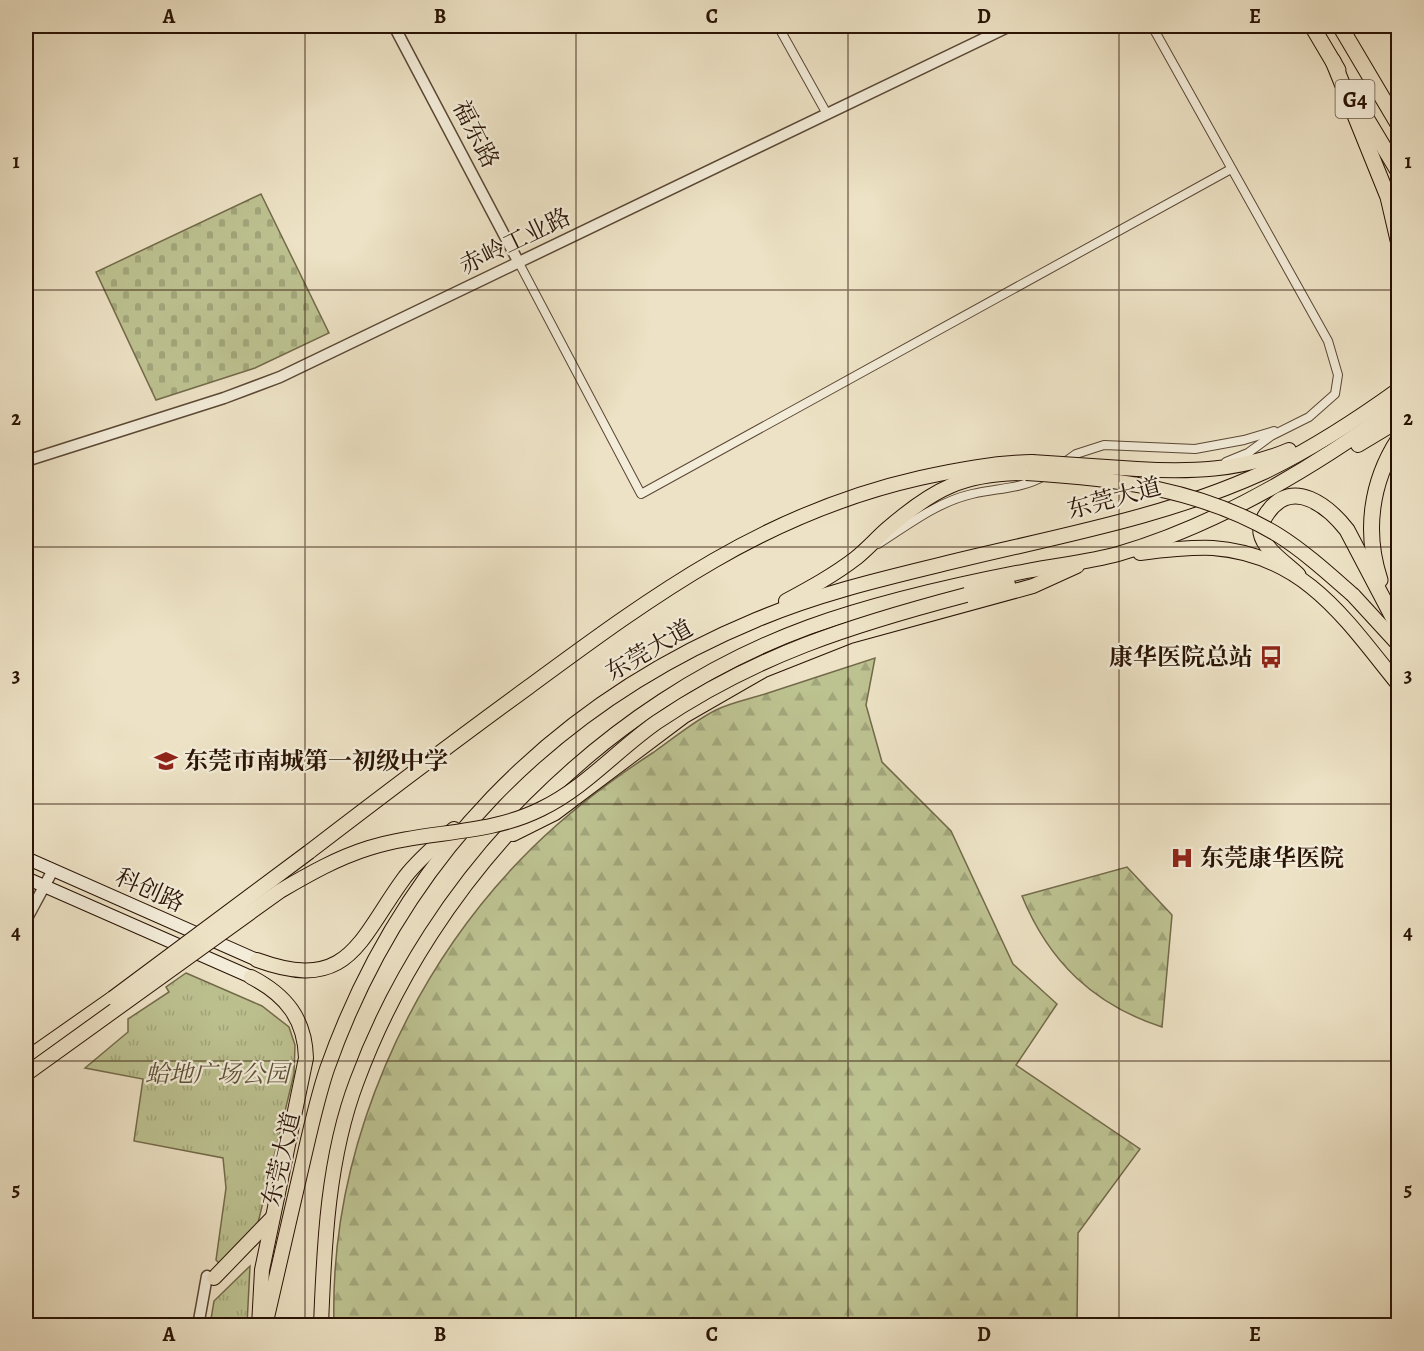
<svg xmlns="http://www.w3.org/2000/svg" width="1424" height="1351" font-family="Alegreya,'Noto Serif SC',serif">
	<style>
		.forest { fill: url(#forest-firs); stroke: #736a4a; stroke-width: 1.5 }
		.cemetery { fill: url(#cemetery-stones); stroke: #736a4a; stroke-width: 1.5 }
		.park { fill: url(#park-tufts); stroke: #736a4a; stroke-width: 1.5 }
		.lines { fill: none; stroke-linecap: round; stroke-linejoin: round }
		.minor-casing { stroke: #5a4734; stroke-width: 10 }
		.tertiary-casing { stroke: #5a4734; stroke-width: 13 }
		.secondary-casing { stroke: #291304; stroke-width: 14 }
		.trunk-casing { stroke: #291304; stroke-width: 16 }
		.motorway-casing { stroke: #291304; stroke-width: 17 }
		.minor { stroke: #f3ecd9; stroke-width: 8 }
		.tertiary { stroke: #f3ecd9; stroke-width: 10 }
		.secondary { stroke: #f3ecd9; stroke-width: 12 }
		.trunk { stroke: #ede2c5; stroke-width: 14 }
		.motorway { stroke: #ede2c5; stroke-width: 15 }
		.trunk-bridge-casing { stroke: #291304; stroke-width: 16; stroke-linecap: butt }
		.trunk-bridge { stroke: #ede2c5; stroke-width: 14 }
		.grid { fill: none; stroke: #291304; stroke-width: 1.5; stroke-opacity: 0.55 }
		.labels { text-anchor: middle; stroke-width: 4.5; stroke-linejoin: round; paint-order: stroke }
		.shield { fill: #f3ecd9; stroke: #665444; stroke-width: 1.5 }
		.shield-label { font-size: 22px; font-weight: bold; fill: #291304 }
		.street-label { font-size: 24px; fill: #291304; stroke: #f3ecd9 }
		.poi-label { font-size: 24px; font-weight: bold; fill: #291304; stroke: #f3ecd9; text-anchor: start }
		.park-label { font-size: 24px; font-style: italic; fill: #5d5035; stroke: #f3ecd9 }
		.neatline { fill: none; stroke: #291304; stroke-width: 2 }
		.grid-label { font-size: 20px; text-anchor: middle; font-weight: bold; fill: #291304 }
	</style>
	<defs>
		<pattern id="forest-firs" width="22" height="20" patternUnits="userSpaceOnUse" patternTransform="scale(1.5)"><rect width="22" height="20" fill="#bdc291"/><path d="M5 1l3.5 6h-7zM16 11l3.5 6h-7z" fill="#a2a67b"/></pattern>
		<pattern id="cemetery-stones" width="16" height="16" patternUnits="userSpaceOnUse" patternTransform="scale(1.5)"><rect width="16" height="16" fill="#bdc291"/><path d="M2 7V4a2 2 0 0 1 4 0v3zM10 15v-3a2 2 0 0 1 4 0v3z" fill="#a2a67b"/></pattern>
		<pattern id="park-tufts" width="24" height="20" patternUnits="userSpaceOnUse" patternTransform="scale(1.5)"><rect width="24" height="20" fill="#bdc291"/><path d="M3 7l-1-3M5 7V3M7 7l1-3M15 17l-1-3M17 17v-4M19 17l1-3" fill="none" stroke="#a2a67b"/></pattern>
	</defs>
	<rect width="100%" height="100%" fill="#ede2c5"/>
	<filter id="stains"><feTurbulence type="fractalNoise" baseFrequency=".00333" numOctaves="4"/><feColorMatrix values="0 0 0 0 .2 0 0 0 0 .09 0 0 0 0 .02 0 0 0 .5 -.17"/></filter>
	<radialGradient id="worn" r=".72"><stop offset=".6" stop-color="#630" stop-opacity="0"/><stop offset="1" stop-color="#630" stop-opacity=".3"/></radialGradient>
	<g class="forest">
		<path d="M875,658L866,705L882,762L951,831L1013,964L1057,1004L1016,1065L1140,1149L1078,1233L1077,1325H334C329,1150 409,969 533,847C570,811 611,780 654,752C674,738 694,721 716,710C730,703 749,699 765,694C802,682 838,670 875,658Z"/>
		<path d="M1127,867L1172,915L1162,1027C1094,1005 1049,962 1022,896Z"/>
	</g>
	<path class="cemetery" d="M261,194L329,333L255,368L156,400L96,272Z"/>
	<g class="park">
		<path d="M186,973L262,1006L289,1027L295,1045L294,1074L258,1223L242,1250L222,1266L216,1260L226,1188L223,1158L134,1141L143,1079L85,1068L128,1032V1019L169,992L166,987Z"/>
		<path d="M250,1266L247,1325H210L214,1301Z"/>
	</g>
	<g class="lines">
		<g class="minor-casing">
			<g id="minor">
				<path d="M778,26L827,114"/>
				<path d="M1152,26L1328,341L1338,375L1335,394L1309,417L1271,436L1248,453L1226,462"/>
				<path d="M519,263L641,494L1231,169"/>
				<path d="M1062,464L1076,454L1104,445L1195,449L1244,440L1274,431"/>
				<path d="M878,544C908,525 937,502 972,494C997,488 1022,489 1044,476"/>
			</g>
		</g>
		<g class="tertiary-casing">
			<g id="tertiary">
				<path d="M394,26L519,263"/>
				<path d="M26,461L224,398L280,377L1010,26"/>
				<path d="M26,920L53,870"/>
				<path d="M198,1326L207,1276"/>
			</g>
		</g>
		<g class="secondary-casing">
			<g id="secondary">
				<path d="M26,858L257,960"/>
				<path d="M26,878L251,977"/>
			</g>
		</g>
		<g class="trunk-casing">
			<g id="trunk">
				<path d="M1358,445L1398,421"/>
				<path d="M1137,469C1189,472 1240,471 1289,450"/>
				<path d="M1140,553C1164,550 1189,547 1213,548C1305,555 1346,620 1398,684"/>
				<path d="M966,595L1008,584"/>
				<path d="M1353,595L1398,644"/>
				<path d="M786,601C810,588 834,575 856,558C867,549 876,539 886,530C933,489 963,473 1026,473"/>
				<path d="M513,834L555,813L684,716L764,670L850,636L1033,586L1077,566"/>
				<path d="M309,852C382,796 456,740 530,686C655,594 765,513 920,478C957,470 993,463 1032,462"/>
				<path d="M257,960C350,994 359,939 405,877C419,859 437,844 454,829"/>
				<path d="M251,977C286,995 305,1019 306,1058L262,1270L259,1326"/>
				<path d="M26,1059L113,998"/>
				<path d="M214,1278L272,1218"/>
				<path d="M265,1326C277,1273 289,1222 301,1170C309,1136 316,1102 327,1069C401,859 551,705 756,620C815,595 877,580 939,565C1047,538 1161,519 1262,473C1310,450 1355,421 1398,390"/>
				<path d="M321,1326C324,1244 328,1157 357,1081C433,876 604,702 809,627C879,602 954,585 1027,571C1057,565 1089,562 1118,554C1217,525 1316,466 1398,406"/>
			</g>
		</g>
		<g class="motorway-casing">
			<g id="motorway">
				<path d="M1312,26L1338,70"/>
				<path d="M1340,26L1398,124"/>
				<path d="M1333,61L1388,197L1398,240"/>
				<path d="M1365,116L1398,171"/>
				<path d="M1298,575C1287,564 1264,550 1261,533C1260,526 1264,517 1268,512C1293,477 1329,507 1347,530L1398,627"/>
				<path d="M1380,580C1364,532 1371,482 1398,440"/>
			</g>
		</g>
		<use href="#minor" class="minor"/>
		<use href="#tertiary" class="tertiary"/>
		<use href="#secondary" class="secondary"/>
		<use href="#trunk" class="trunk"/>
		<use href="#motorway" class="motorway"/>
		<g class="trunk-bridge-casing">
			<g id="trunk-bridge">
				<path d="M1032,462L1137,469"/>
				<path d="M1026,473C1113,478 1202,489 1278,535C1305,552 1329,574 1353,595"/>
				<path d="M113,998L309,852"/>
				<path d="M26,1074L280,891C309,874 337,858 369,848C426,830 487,836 541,809C585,788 618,749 657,722C756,655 852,625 966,595"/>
			</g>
		</g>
		<use href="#trunk-bridge" class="trunk-bridge"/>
	</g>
	<path class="grid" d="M305,26V1326M576,26V1326M848,26V1326M1119,26V1326M26,290H1398M26,547H1398M26,804H1398M26,1061H1398"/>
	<defs>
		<g id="bus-bare" transform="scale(1.8)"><path d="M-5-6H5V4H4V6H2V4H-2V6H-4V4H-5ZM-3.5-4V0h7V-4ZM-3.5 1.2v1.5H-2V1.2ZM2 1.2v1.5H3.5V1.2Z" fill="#8f2418" stroke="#f3ecd9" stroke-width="2.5" paint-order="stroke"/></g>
		<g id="school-bare" transform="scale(1.8)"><path d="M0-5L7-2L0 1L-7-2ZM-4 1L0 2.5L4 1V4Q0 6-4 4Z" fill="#8f2418" stroke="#f3ecd9" stroke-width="2.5" paint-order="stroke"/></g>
		<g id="hospital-bare" transform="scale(1.8)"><path d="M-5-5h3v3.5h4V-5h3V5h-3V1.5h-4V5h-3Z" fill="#8f2418" stroke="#f3ecd9" stroke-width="2.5" paint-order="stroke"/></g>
	</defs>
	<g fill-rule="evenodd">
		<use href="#bus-bare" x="1271" y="657"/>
		<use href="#school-bare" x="166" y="761"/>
		<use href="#hospital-bare" x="1182" y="858"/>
	</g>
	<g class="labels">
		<rect class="shield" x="1335.5" y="80" width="39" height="38" rx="4.5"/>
		<g class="shield-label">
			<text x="1355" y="107">G4</text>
		</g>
		<g class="street-label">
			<text transform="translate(476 134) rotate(63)" y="8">福东路</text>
			<text transform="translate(515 241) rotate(-26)" y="8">赤岭工业路</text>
			<text transform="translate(1114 498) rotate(-15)" y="8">东莞大道</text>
			<text transform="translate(649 650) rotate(-30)" y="8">东莞大道</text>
			<text transform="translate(150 890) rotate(24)" y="8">科创路</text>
			<text transform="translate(281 1159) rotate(-77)" y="8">东莞大道</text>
		</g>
		<g class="poi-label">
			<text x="1253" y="665" text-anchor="end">康华医院总站</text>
			<text x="184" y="769">东莞市南城第一初级中学</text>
			<text x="1200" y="866">东莞康华医院</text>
		</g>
		<g class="park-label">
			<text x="217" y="1082">蛤地广场公园</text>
		</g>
	</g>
	<rect width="1424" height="1351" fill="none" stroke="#ede2c5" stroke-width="66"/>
	<rect x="33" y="33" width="1358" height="1285" class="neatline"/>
	<g class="grid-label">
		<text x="169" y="23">A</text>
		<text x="440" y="23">B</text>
		<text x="712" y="23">C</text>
		<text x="984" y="23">D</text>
		<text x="1255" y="23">E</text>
		<text x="16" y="168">1</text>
		<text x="1408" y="168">1</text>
		<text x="16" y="425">2</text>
		<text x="1408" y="425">2</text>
		<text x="16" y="682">3</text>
		<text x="1408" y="682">3</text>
		<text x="16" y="939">4</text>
		<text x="1408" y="939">4</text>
		<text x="16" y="1196">5</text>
		<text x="1408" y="1196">5</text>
		<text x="169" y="1341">A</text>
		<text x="440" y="1341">B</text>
		<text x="712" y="1341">C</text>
		<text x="984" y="1341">D</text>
		<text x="1255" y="1341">E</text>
	</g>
	<rect width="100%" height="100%" filter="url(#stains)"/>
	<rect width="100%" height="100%" fill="url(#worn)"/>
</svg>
